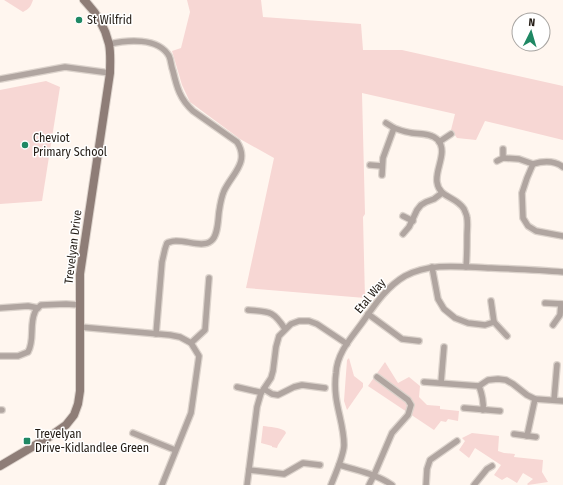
<svg xmlns="http://www.w3.org/2000/svg" width="563" height="485" font-family="'Fira Sans Condensed',sans-serif">
	<style>
		.green { fill: #f7d7d4 }
		.lines { fill: none; stroke-linecap: round; stroke-linejoin: round }
		.street-casing { stroke: #dcd3cc; stroke-width: 8 }
		.secondary-casing { stroke: #dcd3cc; stroke-width: 10 }
		.street { stroke: #b0a5a0; stroke-width: 5.5 }
		.secondary { stroke: #8e7d77; stroke-width: 8 }
		.poi-dot { fill: #1f8864; stroke: #fff; stroke-width: 1.5 }
		.labels { text-anchor: middle; stroke-width: 3; stroke-linejoin: round; paint-order: stroke }
		.poi-label { font-size: 12px; fill: #221b14; stroke: #fff; text-anchor: start }
		.street-label { font-size: 12px; fill: #221b14; stroke: #fff }
	</style>
	<rect width="100%" height="100%" fill="#fff6ef"/>
	<g class="green">
		<path d="M4,0H33C31,6 29,9 23,12Z"/>
		<path d="M187,0H261L263,17L361,24L363,50H402L563,86V140L485,121L476,140L457,138L451,130L455,114L362,93L365,214L363,217L365,298L246,288L274,158L240,139L190,102L182,85L172,51L181,48L190,12Z"/>
		<path d="M46,81L60,87L42,201L0,204V90Z"/>
		<path d="M349,358L354,376L363,383V387L347,410L344,401L347,360Z"/>
		<path d="M385,362L398,383L409,377L420,386L419,397L427,405L440,406V409L459,411L458,421L448,419L446,422L441,421L434,430L368,386Z"/>
		<path d="M263,426C270,427 279,427 285,431L286,433L278,445L277,448L272,447V446L261,443Z"/>
		<path d="M472,433L499,436L498,451L504,453L515,454L514,457L543,460L542,472L548,482L528,485L527,484L533,479L523,473L517,483L507,477L502,480L494,475L501,465L475,448L469,458L459,450L465,441L462,438Z"/>
	</g>
	<g class="lines">
		<g class="street-casing">
			<g id="street">
				<path d="M109,44C127,40 158,37 169,56C171,60 171,66 173,71C177,88 180,99 193,111L237,142C250,162 232,174 224,191C221,198 220,205 219,212C218,220 218,236 211,241C203,248 186,240 175,241C172,241 170,242 167,243L165,249L162,262L156,334"/>
				<path d="M0,79L65,67L110,73"/>
				<path d="M386,123L394,128"/>
				<path d="M439,142L451,134"/>
				<path d="M503,158L519,159L533,164"/>
				<path d="M497,161L503,158V149"/>
				<path d="M370,165L382,166"/>
				<path d="M563,167C554,160 543,161 533,164L527,178L522,193L523,218L528,226L536,231L563,236"/>
				<path d="M382,175L383,158L394,128C400,130 405,132 412,133C420,134 431,133 438,140C448,152 435,169 437,182C439,198 456,196 464,209C465,212 467,215 467,218C468,224 467,230 467,236C467,247 467,257 466,267"/>
				<path d="M403,216L413,221"/>
				<path d="M403,234L409,227L417,210L421,205L426,202L434,199L442,193"/>
				<path d="M432,267L438,299L444,309L455,318L468,323L485,325L494,322L491,301"/>
				<path d="M545,303L563,304"/>
				<path d="M0,308L28,306L38,308"/>
				<path d="M248,310C269,312 273,310 285,329"/>
				<path d="M368,314L402,339L419,341"/>
				<path d="M494,322L507,336"/>
				<path d="M553,325L560,315L561,304"/>
				<path d="M80,327L170,335L180,337L191,343L199,356L191,413L162,485"/>
				<path d="M191,343L205,330L209,278"/>
				<path d="M0,356H18L28,352C35,340 29,325 35,312C36,309 39,307 41,305L66,304L80,305"/>
				<path d="M424,382L479,386L488,380L498,379L506,380L513,384L527,395L535,399L563,401"/>
				<path d="M441,383L444,347"/>
				<path d="M479,386C482,394 484,401 483,410"/>
				<path d="M237,387L259,392L261,393"/>
				<path d="M264,389L272,394L278,395L294,387L302,385L325,388"/>
				<path d="M554,400L557,365"/>
				<path d="M464,408L500,411"/>
				<path d="M0,410H2"/>
				<path d="M133,433L175,450"/>
				<path d="M514,434L536,437"/>
				<path d="M527,436L535,399"/>
				<path d="M339,465C357,470 376,474 392,485"/>
				<path d="M249,470L284,474L303,463L320,465"/>
				<path d="M247,485L257,407L261,393L271,378L273,371L276,347L279,336L291,324L299,321H309L317,324L347,344"/>
				<path d="M331,485C335,475 344,455 344,445C344,428 338,413 336,397C335,389 335,380 336,373C337,353 351,338 362,323C374,306 386,287 405,276C431,262 462,267 491,268C515,269 539,270 563,272"/>
				<path d="M369,485L374,475L392,433L408,415L411,405L408,400L377,377"/>
				<path d="M426,485L427,469L430,460L457,441"/>
				<path d="M474,485L487,469L492,466"/>
			</g>
		</g>
		<g class="secondary-casing">
			<path id="secondary" d="M0,466L49,437L66,425L74,415L78,404L80,391V274L110,73C110,64 111,54 109,44C105,27 96,12 84,0"/>
		</g>
		<use href="#street" class="street"/>
		<use href="#secondary" class="secondary"/>
	</g>
	<g class="poi-dot">
		<circle cx="79" cy="20" r="4"/>
		<circle cx="25" cy="145" r="4"/>
		<rect x="23" y="437" width="8" height="8" rx="2"/>
	</g>
	<g class="labels">
		<g class="poi-label">
			<text x="87" y="24">St Wilfrid</text>
			<text x="33" y="142">Cheviot<tspan x="33" dy="14">Primary School</tspan></text>
			<text x="35" y="438">Trevelyan<tspan x="35" dy="14">Drive-Kidlandlee Green</tspan></text>
		</g>
		<g class="street-label">
			<text transform="translate(73 247) rotate(-83)" y="4">Trevelyan Drive</text>
			<text transform="translate(370 296) rotate(-50)" y="4">Etal Way</text>
		</g>
	</g>
	<g transform="translate(531 32) rotate(5)"><circle r="19" fill="#ffffff" stroke="#a7a4a1"/>
	<path d="M0-3L7 15L0 10L-7 15Z" fill="#1f8864"/>
	<text y="-6" font-size="11" font-weight="bold" text-anchor="middle" fill="#221b14">N</text>
	</g>
</svg>
